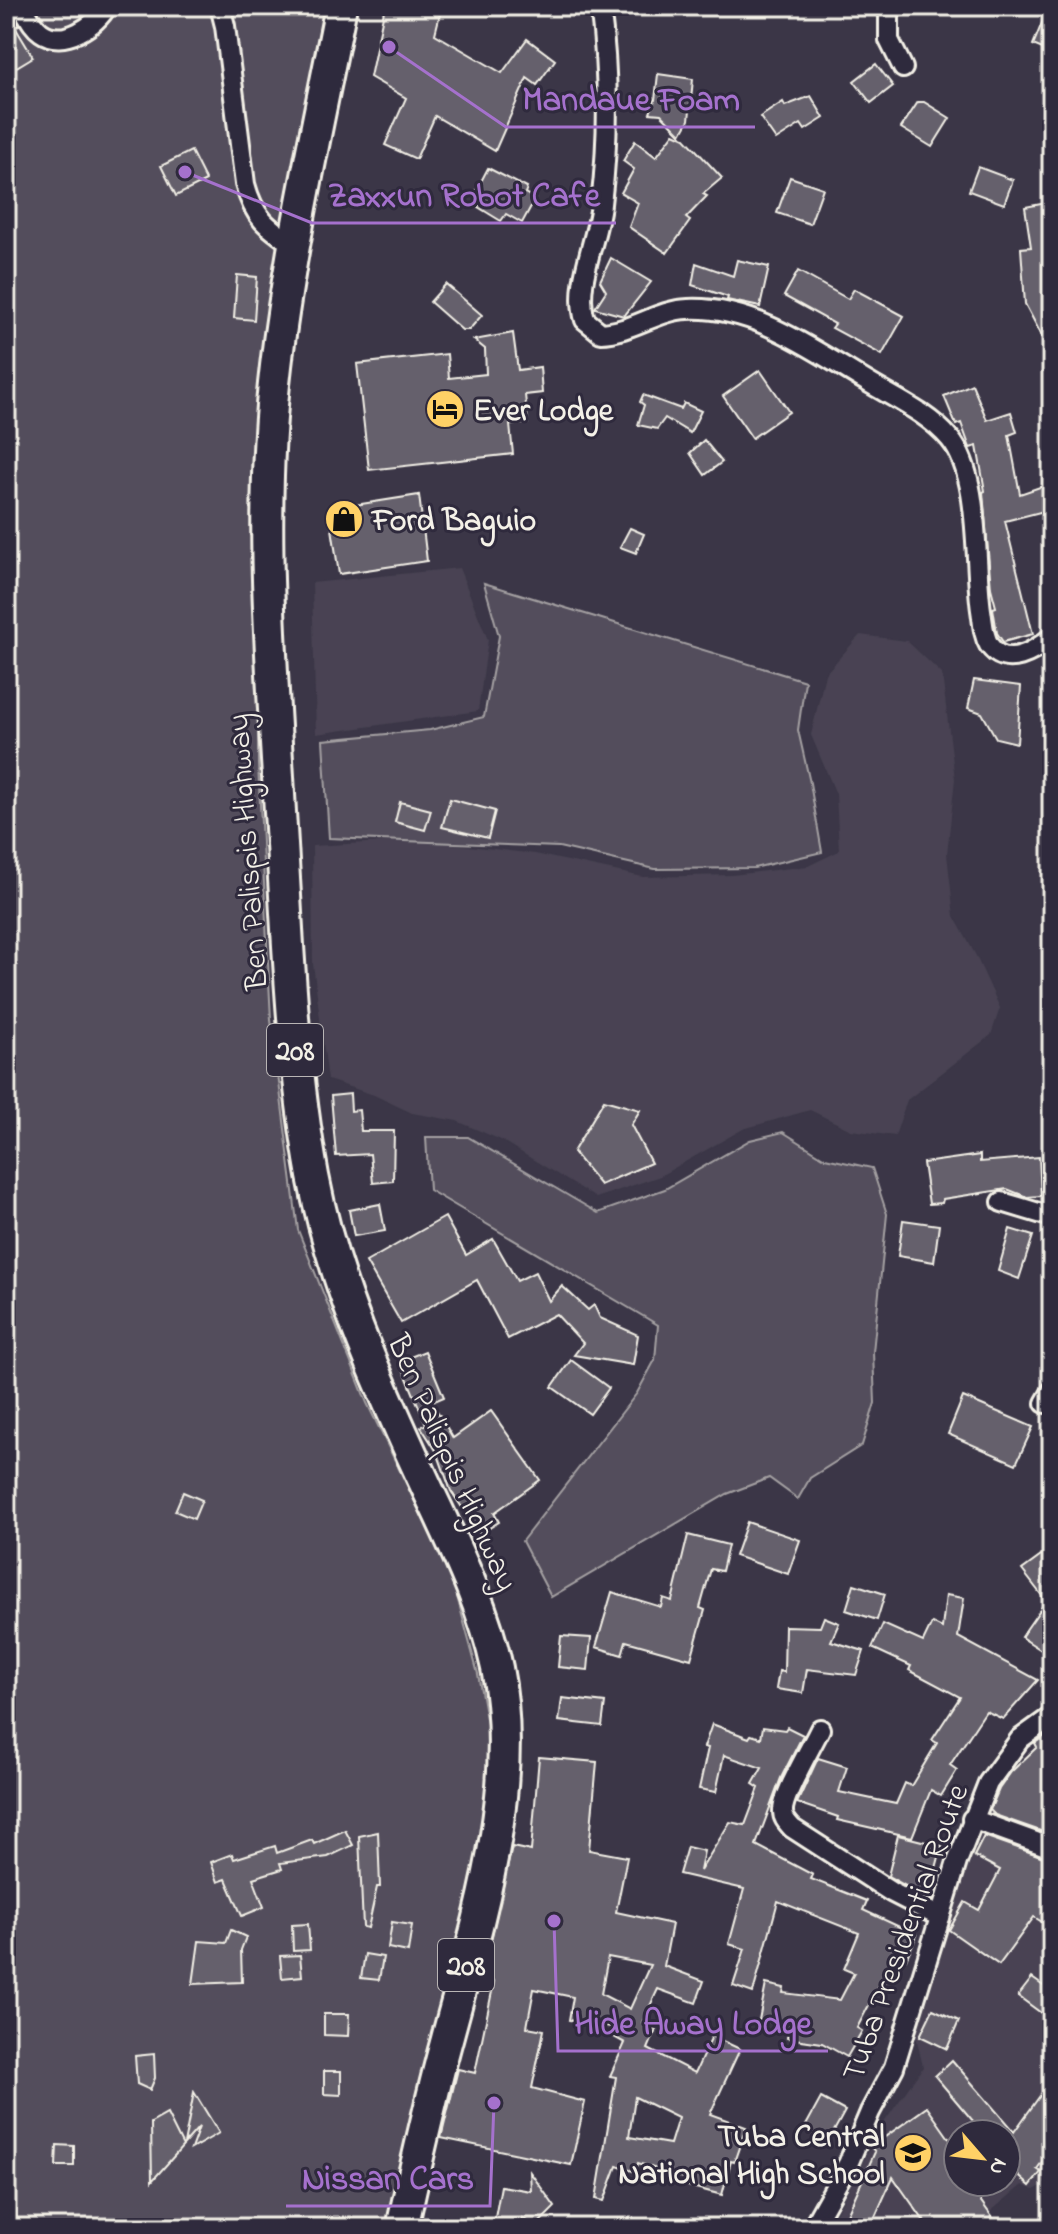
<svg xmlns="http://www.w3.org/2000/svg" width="1058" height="2234" font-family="'Indie Flower',sans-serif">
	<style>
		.built { fill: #484352; fill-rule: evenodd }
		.green { fill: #534e5c; stroke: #a4a0a2; stroke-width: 2 }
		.building { fill: #65616c; stroke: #f4f1e8; stroke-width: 2; fill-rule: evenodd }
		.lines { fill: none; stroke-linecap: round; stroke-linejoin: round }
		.minor-casing { stroke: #f4f1e8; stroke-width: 24 }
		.primary-casing { stroke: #f4f1e8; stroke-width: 36 }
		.minor { stroke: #2f2a3d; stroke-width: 18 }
		.primary { stroke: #2f2a3d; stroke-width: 30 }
		.labels { text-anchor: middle; stroke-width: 6; stroke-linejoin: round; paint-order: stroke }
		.shield { fill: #2f2a3d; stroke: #b9b5b5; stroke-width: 2 }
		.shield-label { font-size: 30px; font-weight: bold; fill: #f4f1e8 }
		.poi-label { font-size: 32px; font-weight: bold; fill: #f4f1e8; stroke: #2f2a3d; text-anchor: start }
		.street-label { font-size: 32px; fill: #f4f1e8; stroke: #2f2a3d }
		.leader { fill: none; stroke: #a571cd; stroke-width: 3 }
		.callout-dot { fill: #a571cd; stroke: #2f2a3d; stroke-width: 3 }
		.callout-label { font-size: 34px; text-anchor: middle; font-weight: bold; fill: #a571cd; stroke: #2f2a3d; stroke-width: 6; stroke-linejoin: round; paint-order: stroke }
	</style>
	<rect width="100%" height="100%" fill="#3b3647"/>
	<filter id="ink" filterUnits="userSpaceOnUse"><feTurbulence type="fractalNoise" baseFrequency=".0125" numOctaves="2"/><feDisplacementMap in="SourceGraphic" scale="16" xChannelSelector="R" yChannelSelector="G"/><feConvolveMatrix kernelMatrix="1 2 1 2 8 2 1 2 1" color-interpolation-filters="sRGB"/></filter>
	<g filter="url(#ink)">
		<g class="built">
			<path d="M459,568L488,640L478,711L316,734L312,583Z"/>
			<path d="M860,635L907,641L942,674L955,779L947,854L954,916L975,954L1000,1008L991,1035L907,1100L895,1136L851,1130L810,1110L743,1129L660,1176L596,1198L501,1140L457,1121L412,1113L374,1095L328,1080L313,964L312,846L419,840L535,854L643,877L732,875L808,866L839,851L836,794L811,735L825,674Z"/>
			<path d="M983,1830L1052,1858V2180L1034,2190L1022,2185L971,2228H828L881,2127L923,2067L916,2036L922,2003L965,1873ZM958,2134H1006V2182H958Z"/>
		</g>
		<g class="green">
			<path d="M6,6H332L258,645V764L271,1020L298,1230L367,1403L452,1578L478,1674L493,1758V1795L393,2228H6Z"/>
			<path d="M484,583L805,681L798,730L810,783L822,852L754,868L655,869L559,847L329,838L323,740L430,730L484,717L499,636Z"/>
			<path d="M783,1132L825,1158L872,1168L887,1214L873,1352L875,1403L862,1445L810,1478L798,1499L769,1478L727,1494L551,1597L522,1541L637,1393L655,1360L658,1325L429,1190L426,1137H468L598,1213L665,1189L750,1140Z"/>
		</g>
		<g class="building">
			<path d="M385,6H442L435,34L502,73L527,39L555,60L537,85L527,78L495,151L435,116L416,159L385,145L406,98L370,77Z"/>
			<path d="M1049,6H1052V53L1033,45Z"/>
			<path d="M11,9L19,25L15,27L33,57L13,69L6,57V11Z"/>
			<path d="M876,64L893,86L871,103L854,81Z"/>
			<path d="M658,74L693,79L689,120L681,134L661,114L650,113L655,100Z"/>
			<path d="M811,96L824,118L805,130L801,124L776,140L760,117L783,102L785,106Z"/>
			<path d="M918,102H924L950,118L932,147L901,128Z"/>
			<path d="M674,133L685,138L722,178L703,194L707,196L686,218L690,221L667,253L629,227L638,203L621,193L634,169L623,161L635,141L656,157Z"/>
			<path d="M191,151L206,181L176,196L161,166Z"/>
			<path d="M978,167L1013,180L1004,204L969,191Z"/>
			<path d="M488,168L527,188L525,193L535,199L522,223L506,214L501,221L478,207L485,195L476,191Z"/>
			<path d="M790,177L823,188L810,224L777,213Z"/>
			<path d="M1052,202V355L1025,304L1021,248L1031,247L1025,207Z"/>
			<path d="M611,258L651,282L624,316L595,308L606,291L600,281Z"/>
			<path d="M737,260L769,267L760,307L727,300L728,297L692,285L696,263L733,276Z"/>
			<path d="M798,271L848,299L854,289L904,316L882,355L832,328L835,324L784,296Z"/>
			<path d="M237,275L257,277L254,320L234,318Z"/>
			<path d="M446,284L482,315L469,330H462L430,302Z"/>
			<path d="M513,333L518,370L540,367L542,393L525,395L528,423L510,425L513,454L369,470L357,364L447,354L449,378L486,374L485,349L474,340Z"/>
			<path d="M760,370L789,412L752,438L723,396Z"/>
			<path d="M972,384L987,420L1011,412L1017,432L1009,435L1020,494L1040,487H1052V509L1005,521L1033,634L1003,642L997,633L993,608L996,607L991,588L983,492L985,491L977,446L970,448L961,423L956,425L944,396Z"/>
			<path d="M643,395L681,409L684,403L701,411L690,433L665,418L657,429L638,425L644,405L640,402Z"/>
			<path d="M704,440L722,462L705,475L690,453Z"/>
			<path d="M419,495L427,561L339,574L329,509Z"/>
			<path d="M630,528L644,534L636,553L620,547Z"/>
			<path d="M974,680L1021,686L1017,743L996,738L982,713L968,708Z"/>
			<path d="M450,799L495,811L488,838L442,827Z"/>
			<path d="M400,802L431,810L425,830L395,822Z"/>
			<path d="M350,1094L351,1111L359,1110L361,1131H394L393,1181L373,1183L370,1154L336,1156L331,1096Z"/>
			<path d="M604,1100L640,1110L631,1125L651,1163L600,1185L573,1152Z"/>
			<path d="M980,1155V1162L1039,1157L1041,1196L1027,1197L1007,1189L943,1199L942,1203L929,1204L923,1163Z"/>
			<path d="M380,1204L385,1231L354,1236L349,1210Z"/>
			<path d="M445,1217L466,1255L493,1239L517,1281L535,1272L549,1301L562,1286L588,1310L594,1305L600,1318L638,1335L633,1365L574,1355L583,1343L556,1314L508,1339L477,1280L401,1323L366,1262Z"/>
			<path d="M903,1220L939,1225L934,1262L898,1256Z"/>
			<path d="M1010,1229L1033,1236L1019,1279L998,1271Z"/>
			<path d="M425,1351L444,1397L432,1402L453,1438L491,1411L540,1480L494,1513L499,1522L480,1534L451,1491L437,1452L421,1427L426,1424L400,1361Z"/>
			<path d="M571,1360L609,1388L590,1414L552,1387Z"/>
			<path d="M963,1397L1033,1427L1016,1464L948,1434Z"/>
			<path d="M183,1492L202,1500L194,1519L175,1511Z"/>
			<path d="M747,1522L800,1540L788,1574L735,1556Z"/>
			<path d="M688,1535L728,1545L722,1571L711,1569L700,1608L705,1610L691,1659L626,1641L622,1655L596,1647L612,1592L661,1607L663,1598L672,1601Z"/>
			<path d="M1052,1548V1657L1021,1637L1046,1601L1022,1570Z"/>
			<path d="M854,1584L885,1594L877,1620L846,1610Z"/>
			<path d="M946,1595L964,1598L958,1637L1038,1680L1003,1719L986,1711L950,1765L957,1770L941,1796L931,1790L912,1837L837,1820L838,1817L797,1803L818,1758L847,1767L839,1792L896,1804L905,1783L911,1786L937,1743L932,1740L960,1697L909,1670L911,1666L872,1648L883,1624L923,1642L932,1623L942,1628Z"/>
			<path d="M824,1617L839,1623L831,1641L864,1651L856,1675L807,1669L803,1693L776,1689L779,1671L784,1672L785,1626L820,1627Z"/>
			<path d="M561,1636L591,1638L588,1670L558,1667Z"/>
			<path d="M562,1698L605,1703L602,1726L559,1721Z"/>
			<path d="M712,1724L749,1738L751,1735L761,1738L763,1727L785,1730L787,1727L803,1735L781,1778L756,1845L813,1875L811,1879L867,1901L863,1910L917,1935L906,1959L896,1954L883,1985L880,1984L857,2028L862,2031L847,2057L822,2043L787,2038L789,2026L759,2020L766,1984L784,1988L783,1993L840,2000L854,1973L844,1969L859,1933L778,1901L753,1993L733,1986L745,1949L729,1944L744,1889L679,1874L687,1847L704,1851L700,1871L730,1822L745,1825L759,1788L753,1784L762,1768L724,1755L716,1792L699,1789L708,1748L704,1747Z"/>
			<path d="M1052,1731V1835L995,1815L990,1810L999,1789L1011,1772L1037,1747L1035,1743Z"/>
			<path d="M539,1757L597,1762L589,1850L627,1857L616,1912L672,1924L664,1966L704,1981L696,2003L658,1989L642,2023L656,2030L648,2049L695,2073L712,2036L740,2049L710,2114L746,2127L734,2162L731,2161L722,2195L688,2186L690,2180L638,2163L636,2172L617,2166L604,2201L596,2199L616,2077L610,2076L625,2043L614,2037L617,2028L569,2020L573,1997L534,1989L527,2027L544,2030L532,2088L585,2102L571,2165L441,2138L458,2069L475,2073L494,1982L482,1979L512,1847L531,1851ZM608,1957L650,1965L630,2009L601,1994ZM635,2097L678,2118L670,2144L629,2137Z"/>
			<path d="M345,1830L353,1845L328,1857L280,1863L282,1869L253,1878L264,1907L242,1916L226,1879L218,1882L211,1862L232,1854L234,1859L275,1846L277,1853L312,1840L314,1844Z"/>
			<path d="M378,1832L380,1887H377L368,1928L363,1927L359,1836Z"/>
			<path d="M898,1835L942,1846L929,1894L915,1891L888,1876Z"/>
			<path d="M984,1836L1052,1860V1928L1034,1917L999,1965L949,1930L965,1902L979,1910L1000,1870L974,1856Z"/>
			<path d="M392,1922L412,1925L408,1952L388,1948Z"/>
			<path d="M308,1924L310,1950L293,1951L292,1925Z"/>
			<path d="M231,1930L246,1937L241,1950L242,1982L193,1984L199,1941L226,1943Z"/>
			<path d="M365,1954L383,1957L379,1980L361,1978Z"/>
			<path d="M300,1955L302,1976L282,1978L280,1956Z"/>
			<path d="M1032,1978L1052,1992V2021L1018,1996Z"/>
			<path d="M933,2009L959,2021L947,2049L920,2036Z"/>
			<path d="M324,2014H349L348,2036L324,2035Z"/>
			<path d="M154,2054L155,2078L150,2090L137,2084L135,2056Z"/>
			<path d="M952,2060L1014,2132L1052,2079V2148L1037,2169L1041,2172L1030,2186L1006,2165V2134H984L935,2076Z"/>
			<path d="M324,2071H341V2095L324,2094Z"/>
			<path d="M194,2092L219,2133L191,2149L199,2127L184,2144Z"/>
			<path d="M821,2098L845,2111L828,2142L804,2129Z"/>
			<path d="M927,2107L958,2151V2182H967L1000,2228H929L893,2177L870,2228H841L875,2152L871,2147Z"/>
			<path d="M167,2114L183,2146L152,2181L151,2123Z"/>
			<path d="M57,2145L74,2146V2166H56Z"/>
			<path d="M530,2172L555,2207L536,2226L522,2218L520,2228L494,2223L501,2186L531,2191Z"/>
		</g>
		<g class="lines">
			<g class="minor-casing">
				<g id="minor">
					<path d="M22,6C28,15 32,26 41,32C63,48 96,26 107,6"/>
					<path d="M220,6L225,26L245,184C254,218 267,227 295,246"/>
					<path d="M600,6C609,72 609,138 601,204C597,241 574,284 585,320L601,333C632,332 657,310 688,309C756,306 816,352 871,384C898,400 930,415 950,439C981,476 974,562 981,610C983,622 983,635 989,645C1006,670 1035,651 1052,637"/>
					<path d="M895,6L889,12V40L903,68"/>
					<path d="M1002,1202L1052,1217"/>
					<path d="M1045,1403L1052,1391"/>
					<path d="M820,1729C812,1746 782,1796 783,1812C783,1819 788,1823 792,1828L891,1892L940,1917"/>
					<path d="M972,1819L1052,1848"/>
					<path d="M812,2228L848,2164L870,2112L894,2067L957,1862L988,1783L1020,1739L1052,1716"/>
				</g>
			</g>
			<g class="primary-casing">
				<path id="primary" d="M341,6C318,125 290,246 276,366C258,515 272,664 280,812C288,934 291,1056 313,1176C333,1282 377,1379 422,1477C450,1538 483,1601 497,1668C521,1788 478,1922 447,2039C430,2101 416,2165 402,2228"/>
			</g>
			<use href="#minor" class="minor"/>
			<use href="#primary" class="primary"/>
		</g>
	</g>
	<defs>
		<g id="hotel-disc" transform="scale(2)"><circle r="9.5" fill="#ffd166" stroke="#2f2a3d"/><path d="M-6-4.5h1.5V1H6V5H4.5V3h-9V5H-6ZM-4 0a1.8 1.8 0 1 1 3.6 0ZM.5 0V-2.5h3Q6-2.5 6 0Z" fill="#111"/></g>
		<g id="shop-disc" transform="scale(2)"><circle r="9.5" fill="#ffd166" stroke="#2f2a3d"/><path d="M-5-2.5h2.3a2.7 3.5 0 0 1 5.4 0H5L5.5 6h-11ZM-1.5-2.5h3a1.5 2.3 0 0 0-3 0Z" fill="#111"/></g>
		<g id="school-disc" transform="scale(2)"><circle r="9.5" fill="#ffd166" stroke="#2f2a3d"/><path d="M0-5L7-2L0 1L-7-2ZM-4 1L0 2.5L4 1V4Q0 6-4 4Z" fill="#111"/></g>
	</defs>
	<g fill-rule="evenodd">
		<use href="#hotel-disc" x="445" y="409"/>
		<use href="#shop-disc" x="344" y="519"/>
		<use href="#school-disc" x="913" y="2153"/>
	</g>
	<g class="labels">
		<g class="shield">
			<rect x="267" y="1024" width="56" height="52" rx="6"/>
			<rect x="438" y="1939" width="56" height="52" rx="6"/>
		</g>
		<g class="shield-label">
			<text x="295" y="1060">208</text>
			<text x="466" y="1975">208</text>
		</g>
		<g class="poi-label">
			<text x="473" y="420">Ever Lodge</text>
			<text x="372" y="530">Ford Baguio</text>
			<text x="885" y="2146" text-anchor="end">Tuba Central<tspan x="885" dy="37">National High School</tspan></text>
		</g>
		<g class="street-label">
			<text transform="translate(246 852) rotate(-94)" y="11">Ben Palispis Highway</text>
			<text transform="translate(454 1462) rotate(66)" y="11">Ben Palispis Highway</text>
			<text transform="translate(904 1932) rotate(-70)" y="11">Tuba Presidential Route</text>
		</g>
	</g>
	<path class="leader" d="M389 47L506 127H755M185 172L312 223H616M554 1921L558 2051H828M494 2103L490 2206H286"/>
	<g class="callout-dot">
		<circle cx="389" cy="47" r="8"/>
		<circle cx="185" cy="172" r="8"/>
		<circle cx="554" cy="1921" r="8"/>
		<circle cx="494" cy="2103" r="8"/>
	</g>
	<g class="callout-label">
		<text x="631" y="110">Mandaue Foam</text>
		<text x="464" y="206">Zaxxun Robot Cafe</text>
		<text x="693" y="2034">Hide Away Lodge</text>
		<text x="388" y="2189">Nissan Cars</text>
	</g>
	<rect width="1058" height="2234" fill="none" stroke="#2f2a3d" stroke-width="32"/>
	<rect x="16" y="16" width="1026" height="2202" fill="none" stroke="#f4f1e8" stroke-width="3" filter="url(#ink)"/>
	<g transform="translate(982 2158) rotate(118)"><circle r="38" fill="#2f2a3d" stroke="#7e7a81" stroke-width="2"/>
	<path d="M0-6L14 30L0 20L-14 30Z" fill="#ffd166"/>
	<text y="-12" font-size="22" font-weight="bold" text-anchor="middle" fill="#f4f1e8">N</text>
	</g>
</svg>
